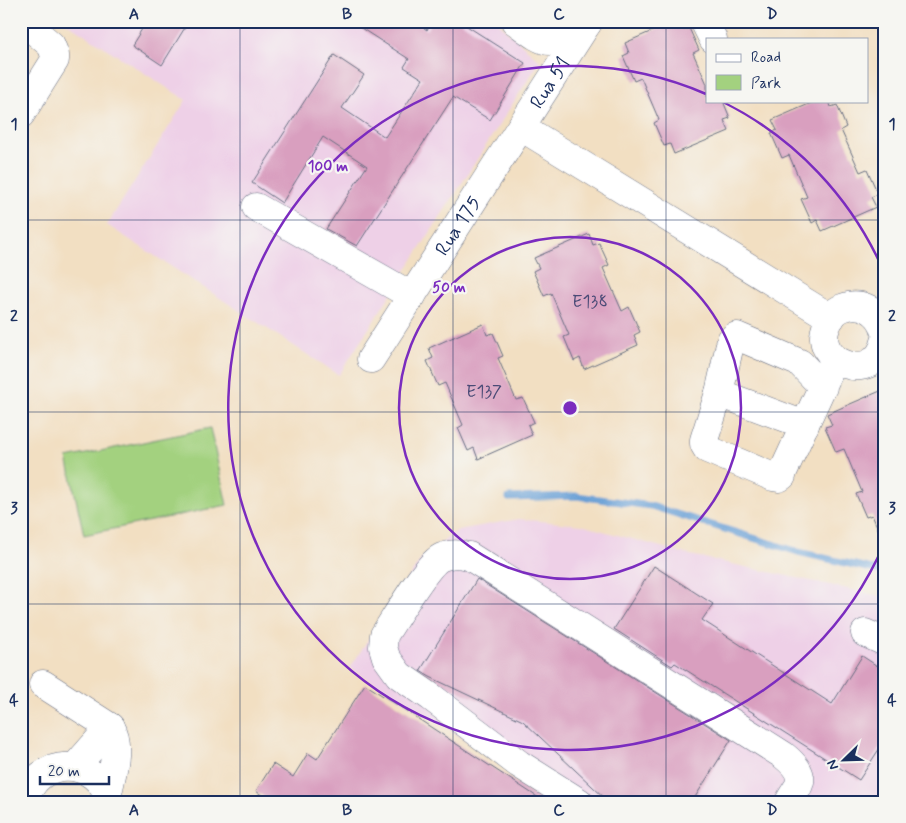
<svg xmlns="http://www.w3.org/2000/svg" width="906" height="823" font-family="Mynerve,sans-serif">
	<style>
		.built { fill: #eed0e7 }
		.green { fill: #a3d17f; stroke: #5f806e }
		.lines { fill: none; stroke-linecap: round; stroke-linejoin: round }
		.stream { stroke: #679fd5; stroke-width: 7 }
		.building { fill: #d99fbf }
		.minor-casing { stroke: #666d81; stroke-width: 29 }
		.minor { stroke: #fff; stroke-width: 28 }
		.grid { fill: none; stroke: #1b2f5e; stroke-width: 1; stroke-opacity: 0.55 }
		.ring { fill: none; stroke: #7b2cbf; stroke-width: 2.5 }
		.labels { text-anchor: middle; stroke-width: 4.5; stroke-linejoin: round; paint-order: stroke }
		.number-label { font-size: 18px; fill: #4a4b76 }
		.street-label { font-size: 20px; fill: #1b2f5e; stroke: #f6f6f2 }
		.centre { fill: #7b2cbf; stroke: #f6f6f2; stroke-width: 2.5 }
		.ring-label { font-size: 15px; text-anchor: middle; font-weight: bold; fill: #7b2cbf; stroke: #f6f6f2; stroke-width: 4.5; stroke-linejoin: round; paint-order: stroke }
		.neatline { fill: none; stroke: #1b2f5e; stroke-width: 2 }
		.grid-label { font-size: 16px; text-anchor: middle; font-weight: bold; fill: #1b2f5e }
	</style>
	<rect width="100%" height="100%" fill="#f6f6f2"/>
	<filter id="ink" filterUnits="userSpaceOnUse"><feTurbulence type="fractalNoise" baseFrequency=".02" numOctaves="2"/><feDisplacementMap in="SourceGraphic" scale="10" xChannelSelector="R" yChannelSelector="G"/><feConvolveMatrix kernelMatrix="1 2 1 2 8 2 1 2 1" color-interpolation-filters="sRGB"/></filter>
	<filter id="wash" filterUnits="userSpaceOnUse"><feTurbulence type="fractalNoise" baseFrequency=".0096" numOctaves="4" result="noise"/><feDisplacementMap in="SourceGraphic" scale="20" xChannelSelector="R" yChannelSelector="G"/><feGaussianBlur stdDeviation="1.12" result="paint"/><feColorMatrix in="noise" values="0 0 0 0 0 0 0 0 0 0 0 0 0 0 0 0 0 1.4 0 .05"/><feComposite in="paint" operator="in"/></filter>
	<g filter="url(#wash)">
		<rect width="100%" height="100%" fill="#f2dfc2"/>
		<g class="built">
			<path d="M64,21H496L540,61L339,375L107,225L186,100Z"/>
			<path d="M519,519L581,525L690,555L885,597V802H567L350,668L397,594L422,558L458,530Z"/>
		</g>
		<path class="green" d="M210,428L227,505L84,535L67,458Z"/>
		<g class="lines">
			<path class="stream" d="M509,498L577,496L651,506L798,552L885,572"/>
		</g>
		<g id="blocks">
			<g class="building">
				<path d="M147,21H189L162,65L132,45Z"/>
				<path d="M350,21H414L427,30L432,21H459L525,63L490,120L453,97L357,246L326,229L367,166L323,137L282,203L252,183L334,55L364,75L342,108L385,137L423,79L404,67L409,59Z"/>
				<path d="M675,21H680L684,30L689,28L699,50L693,53L707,84V101H723L730,118L724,120L729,131L674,154L670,144L664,146L654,123L659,120L641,78L634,81L623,56L629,53L625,43Z"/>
				<path d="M816,101H829L831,107L837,105L846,127L841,130L860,172L867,169L878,194L871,197L876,207L822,231L817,220L812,223L801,199L807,197L789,155L782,158L771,133L777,130L772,120Z"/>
				<path d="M589,234L593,245L599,243L609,265L603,268L622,311L629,307L640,332L634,335L638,345L584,369L580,358L574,361L564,337L569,335L551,293L544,296L533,271L539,268L534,258Z"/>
				<path d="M483,324L487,335L493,333L503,356L498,358L516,400L523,398L534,422L528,425L532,435L478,459L474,448L468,451L458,428L463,425L445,383L438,386L427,361L433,358L429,348Z"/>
				<path d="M885,389V545L872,515L866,517L856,494L862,492L844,449L836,452L825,427L832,425L827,414Z"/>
				<path d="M654,566L713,604L702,620L832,704L862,656L885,671V740L859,780L675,663L672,666L614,629Z"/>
				<path d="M477,579L731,740L692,802H609L523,721L430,677L420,671Z"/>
				<path d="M365,684L545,802H271L256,791L273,764L293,777L308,753L317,759Z"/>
			</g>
		</g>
	</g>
	<g filter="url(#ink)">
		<use href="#blocks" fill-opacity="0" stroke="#666d81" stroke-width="1"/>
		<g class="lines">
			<g class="minor-casing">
				<g id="minor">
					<path d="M515,21C524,27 539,41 550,41C563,40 576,30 587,24"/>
					<path d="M704,21L713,39"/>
					<path d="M21,114L55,60V55L51,45L23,21"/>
					<path d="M521,127L831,318"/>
					<path d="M256,207L412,296"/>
					<path d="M885,330C880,311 861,300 842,308C835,311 830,317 827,325C810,362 874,387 885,342"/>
					<path id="s1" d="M371,359L589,21"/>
					<path d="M823,387L800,363L737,336L734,337L731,340L719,393L704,440V444L707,449L773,477L779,478L782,476L783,472L835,359"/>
					<path d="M719,393L805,425"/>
					<path d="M865,633L885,642"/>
					<path d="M43,684L110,727C121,746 112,773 108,793"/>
					<path d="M75,767L110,727"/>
					<path d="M25,802C35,755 99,755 109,802"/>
					<path d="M579,802L519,764L431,697L399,675L386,657L383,647L384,635C395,619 427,563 442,557C452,553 459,554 469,556L783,755C793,763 805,774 798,787C795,792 791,797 789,802"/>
				</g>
			</g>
			<use href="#minor" class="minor"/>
		</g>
	</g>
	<path class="grid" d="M240,21V802M453,21V802M666,21V802M21,220H885M21,412H885M21,604H885"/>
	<g class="ring">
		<circle cx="570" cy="408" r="171"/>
		<path d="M884 544A342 342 0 1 1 706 94M723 102A342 342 0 0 1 884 272"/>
	</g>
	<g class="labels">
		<g class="number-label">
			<text x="590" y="307">E138</text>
			<text x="484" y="397">E137</text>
		</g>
		<g class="street-label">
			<text dy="7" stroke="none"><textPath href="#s1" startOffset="329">Rua 51</textPath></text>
			<text dy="7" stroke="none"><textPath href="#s1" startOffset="159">Rua 175</textPath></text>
		</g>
	</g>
	<circle cx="570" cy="408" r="8" class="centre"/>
	<g class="ring-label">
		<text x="328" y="171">100 m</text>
		<text x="449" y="292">50 m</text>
	</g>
	<rect width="906" height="823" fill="none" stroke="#f6f6f2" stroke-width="55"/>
	<rect x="706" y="38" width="162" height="65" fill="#f6f6f2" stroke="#9ea6b7"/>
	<rect x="716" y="54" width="25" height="8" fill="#ffffff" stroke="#9ea6b7"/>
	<text x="751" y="62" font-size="15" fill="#1b2f5e">Road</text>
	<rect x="716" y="75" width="25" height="15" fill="#a3d17f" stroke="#9ea6b7"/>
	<text x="751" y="88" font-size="15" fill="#1b2f5e">Park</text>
	<g transform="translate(844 760) rotate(247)" stroke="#f6f6f2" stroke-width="4" paint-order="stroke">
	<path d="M0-4L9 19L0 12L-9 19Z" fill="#1b2f5e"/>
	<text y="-8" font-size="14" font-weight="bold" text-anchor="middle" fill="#1b2f5e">N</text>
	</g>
	<path d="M40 776v8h69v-8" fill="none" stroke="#1b2f5e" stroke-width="2.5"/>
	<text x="48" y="776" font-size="15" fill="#1b2f5e" stroke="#f6f6f2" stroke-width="4" paint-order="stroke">20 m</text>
	<rect x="28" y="28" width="850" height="768" class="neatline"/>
	<g class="grid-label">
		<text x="134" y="19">A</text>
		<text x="347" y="19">B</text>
		<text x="559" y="19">C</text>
		<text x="772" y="19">D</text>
		<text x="14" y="129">1</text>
		<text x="892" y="129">1</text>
		<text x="14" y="321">2</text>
		<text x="892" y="321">2</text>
		<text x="14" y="513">3</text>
		<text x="892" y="513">3</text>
		<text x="14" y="705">4</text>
		<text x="892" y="705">4</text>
		<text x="134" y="815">A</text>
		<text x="347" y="815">B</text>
		<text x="559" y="815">C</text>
		<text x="772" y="815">D</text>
	</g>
</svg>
